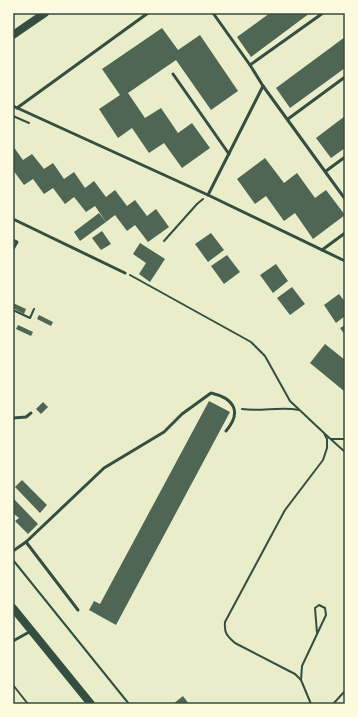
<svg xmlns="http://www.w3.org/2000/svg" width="358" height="717" font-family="Raleway,sans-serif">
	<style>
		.building { fill: #4f6655 }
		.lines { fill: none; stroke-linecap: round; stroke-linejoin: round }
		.path { stroke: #344e41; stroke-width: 2 }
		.service { stroke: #344e41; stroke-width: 3 }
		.secondary { stroke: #344e41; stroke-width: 8 }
		.neatline { fill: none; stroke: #344e41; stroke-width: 1.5 }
	</style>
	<rect width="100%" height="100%" fill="#e9edc9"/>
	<g class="building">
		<path d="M270,13H310L251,57L237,37Z"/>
		<path d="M162,28L178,50L200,35L238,91L211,110L176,60L128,93L145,118L161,108L178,133L192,123L210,148L182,168L164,143L149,153L132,128L118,138L99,109L120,95L102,69Z"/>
		<path d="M345,37V68L290,108L276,88Z"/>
		<path d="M345,116V148L331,158L316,138Z"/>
		<path d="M13,146L23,160L32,154L44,169L53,163L64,179L74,172L85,188L94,181L106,197L115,190L127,206L135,200L147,216L156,209L169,227L148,242L135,225L127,231L115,215L106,222L95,206L86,212L74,197L65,204L53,188L44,194L33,179L24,185L13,170Z"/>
		<path d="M265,158L284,183L297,173L315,198L326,190L345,215L313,239L295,213L284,221L266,196L255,204L237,179Z"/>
		<path d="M99,213L106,222L80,241L74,232Z"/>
		<path d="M102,231L111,244L101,250L92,238Z"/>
		<path d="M211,233L224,250L208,262L195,244Z"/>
		<path d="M140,243L165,259L150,282L139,274L146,263L133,254Z"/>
		<path d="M227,255L240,272L224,284L211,266Z"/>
		<path d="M276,264L288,281L273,293L260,275Z"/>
		<path d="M292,287L305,304L290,315L277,298Z"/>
		<path d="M339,294L345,302V316L336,323L324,305Z"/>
		<path d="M13,303L26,309L24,314L13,308Z"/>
		<path d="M39,315L53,322L51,326L37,319Z"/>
		<path d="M18,325L33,332L31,336L16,329Z"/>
		<path d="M345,325V335L340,328Z"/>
		<path d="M325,344L345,360L344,391L310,363Z"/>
		<path d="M209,401L230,412L116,625L89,610L94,601L100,604Z"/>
		<path d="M43,402L48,407L41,414L36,409Z"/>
		<path d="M22,480L47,505L40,513L15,487Z"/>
		<path d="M13,498L38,524L28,534L15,521L19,518L13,513Z"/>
		<path d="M183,696L189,704H173Z"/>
	</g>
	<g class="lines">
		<g class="path">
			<path d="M13,116L29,123"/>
			<path d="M164,241L197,204L203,199"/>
			<path d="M130,275L251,342L265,356L290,401L324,433L327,439V448L323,460L285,510L225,622C224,633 227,636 235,643L295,674L301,680"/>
			<path d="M13,310L30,318L34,309"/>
			<path d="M242,409C261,412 280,406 299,410"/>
			<path d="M325,434L345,452"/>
			<path d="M331,439H345"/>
			<path d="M13,560L129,704"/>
			<path d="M13,685L28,704"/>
			<path d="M311,704L301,680L302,666L326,615L325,608L319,605L315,608L317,633"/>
			<path d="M333,704L345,691"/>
		</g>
		<g class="service">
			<path d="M213,13L250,65L263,86L345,199"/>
			<path d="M250,65L323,13"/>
			<path d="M173,74L229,154"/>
			<path d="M13,106L208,195L345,261"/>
			<path d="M17,108L148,13"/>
			<path d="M288,119L345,77"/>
			<path d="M326,171L345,157"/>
			<path d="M208,195L263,86"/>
			<path d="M13,219L125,273"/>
			<path d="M13,240L17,242L13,249"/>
			<path d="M322,250L345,233"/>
			<path d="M13,418L26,417L31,413"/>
			<path d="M26,542L78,610"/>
			<path d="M13,551L26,542L104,468L164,432L182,414L211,393C233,398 243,411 226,431"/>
			<path d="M13,641L31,631"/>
		</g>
		<g class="secondary">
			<path d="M13,35L45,13"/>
			<path d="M13,608L91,704"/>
		</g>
	</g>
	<rect width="358" height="717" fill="none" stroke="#fefae0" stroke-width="28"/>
	<rect x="14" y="14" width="330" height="689" class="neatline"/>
</svg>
